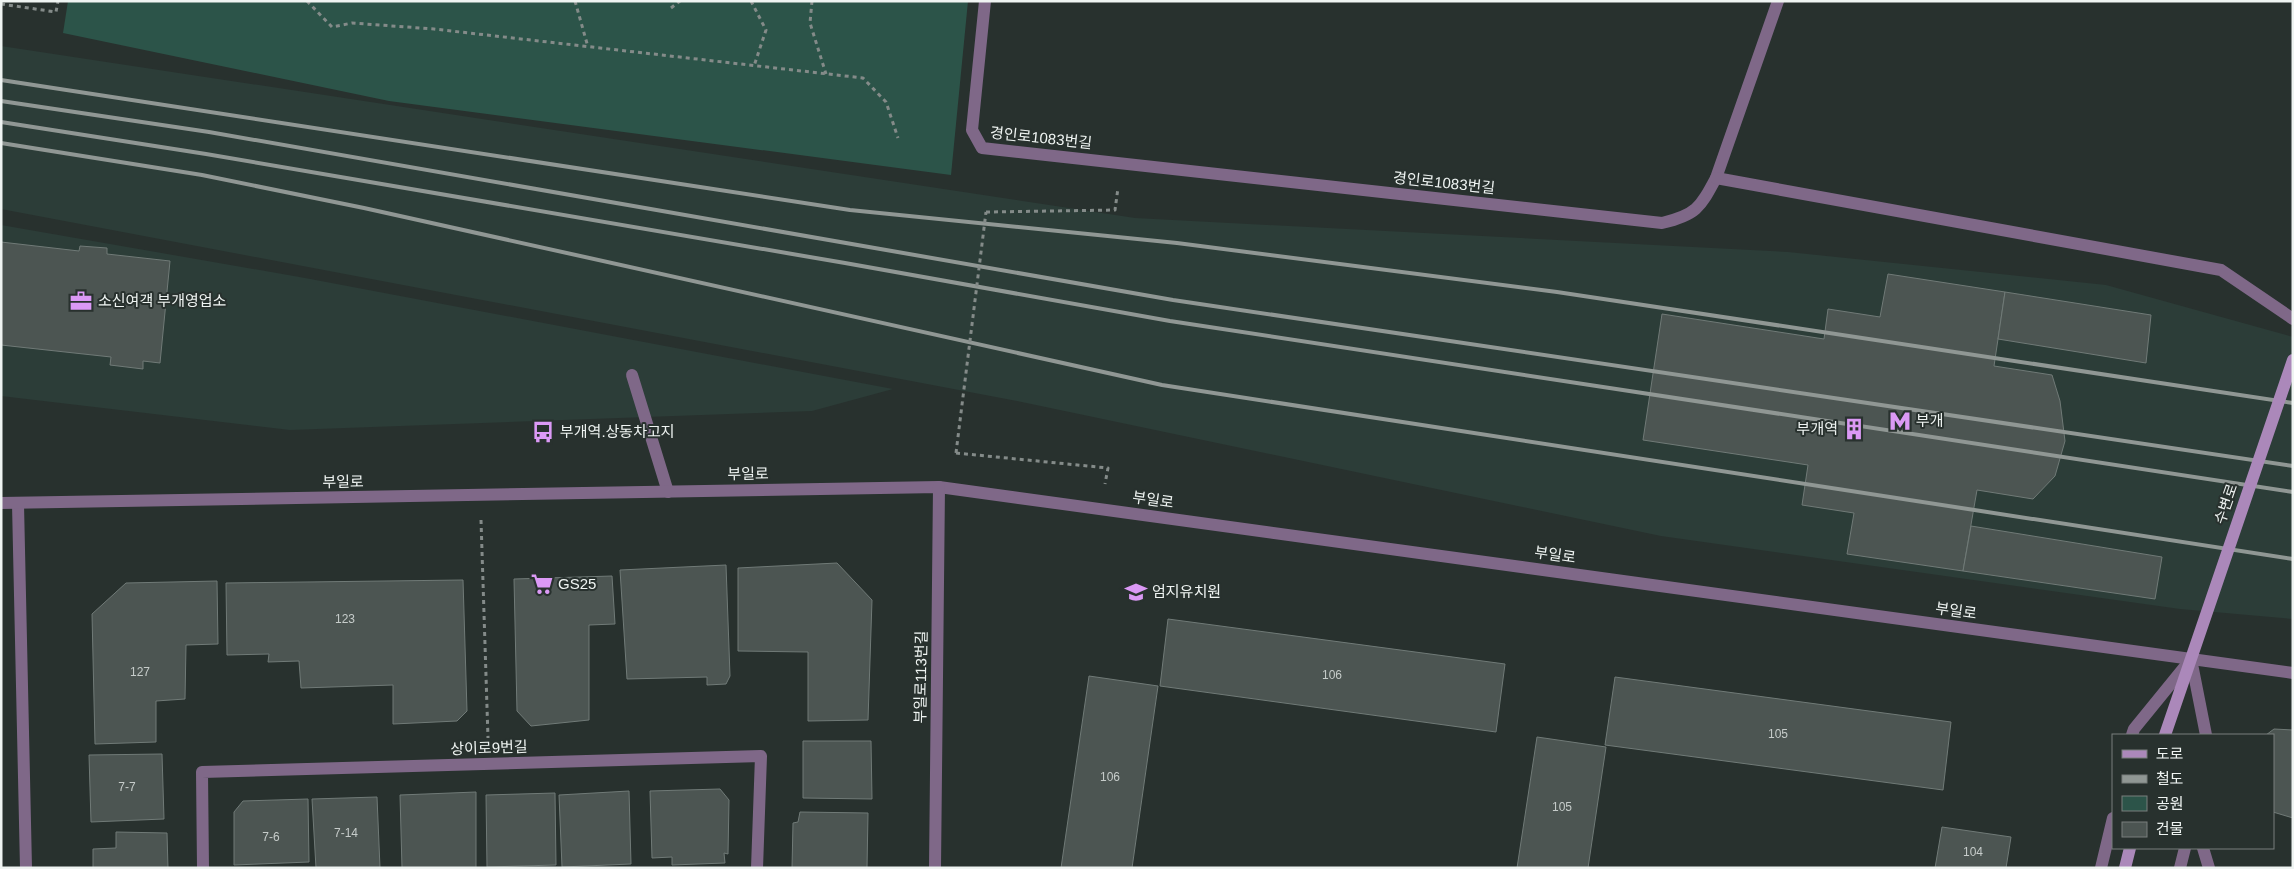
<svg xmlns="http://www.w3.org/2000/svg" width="2294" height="869" font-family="Helvetica,'Noto Sans KR',sans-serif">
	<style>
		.built { fill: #2c3d38 }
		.green { fill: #2c5449 }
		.building { fill: #4c5552; stroke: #707a77 }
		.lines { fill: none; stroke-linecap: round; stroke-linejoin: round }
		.path { stroke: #848b89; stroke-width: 3; stroke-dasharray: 4 4; stroke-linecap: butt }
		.service { stroke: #7f6888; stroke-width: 12 }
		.minor { stroke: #7f6888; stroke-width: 12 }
		.tertiary { stroke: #7f6888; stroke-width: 12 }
		.secondary { stroke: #ab88ba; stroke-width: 12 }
		.rail { stroke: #909794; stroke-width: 4 }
		.path-bridge { stroke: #848b89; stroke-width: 3; stroke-dasharray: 4 4; stroke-linecap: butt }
		.secondary-bridge { stroke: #ab88ba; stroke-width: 12 }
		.labels { text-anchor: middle; stroke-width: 4; stroke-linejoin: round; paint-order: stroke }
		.number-label { font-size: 12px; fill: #c6ccca }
		.street-label { font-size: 15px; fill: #eff4f2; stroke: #28312e }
		.poi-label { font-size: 15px; fill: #eff4f2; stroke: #28312e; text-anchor: start }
	</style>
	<rect width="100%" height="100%" fill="#28312e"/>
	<g class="built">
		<path d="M1,46L1135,218L1788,252L2106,285L2293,337V619L2180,609L1661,536L1017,401L1,209Z"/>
		<path d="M1,225L305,278L893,389L812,411L290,430L1,396Z"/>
	</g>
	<path class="green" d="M68,1H968L951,175L389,101L63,33Z"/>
	<g class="building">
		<path d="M1,242L79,251L80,246L107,248V254L170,261L160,363L143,361V369L110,365L111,357L1,345Z"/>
		<path d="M1888,274L2005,292L1994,366L2052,375L2060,401L2065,441L2055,476L2033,499L1977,490L1963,571L1847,554L1854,513L1802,505L1808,465L1643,440L1662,314L1824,339L1828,309L1880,317Z"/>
		<path d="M2005,292L2151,315L2146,363L1998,339Z"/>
		<path d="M1971,526L2162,557L2155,599L1963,571Z"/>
		<path d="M837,563L872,600L868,720L808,721V652L738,651V568Z"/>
		<path d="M726,565L730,676L726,684L707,685V677L627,679L620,570Z"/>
		<path d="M612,576L615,624L589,625V720L531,726L517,711L514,579Z"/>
		<path d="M463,580L467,711L457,721L393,724V685L301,688L299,661L268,662L269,654L227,655L226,583Z"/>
		<path d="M217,581L218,644L186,645L185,699L156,701V742L95,744L92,614L126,583Z"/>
		<path d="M1168,619L1505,664L1496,732L1160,686Z"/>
		<path d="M1089,676L1158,686L1132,868H1061Z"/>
		<path d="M1615,677L1951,722L1943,790L1605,745Z"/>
		<path d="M2274,729L2293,730V818L2273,812V735H2266Z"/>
		<path d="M1537,737L1606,747L1588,868H1517Z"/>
		<path d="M803,741H871L872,799L803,798Z"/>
		<path d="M162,754L164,819L91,822L89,755Z"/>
		<path d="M720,789L729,800L728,854L724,853L725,863L672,865V857L652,858L650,791Z"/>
		<path d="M629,791L631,864L562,867L559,795Z"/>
		<path d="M476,792V868H402L400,795Z"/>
		<path d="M555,793L556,865L487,867L486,795Z"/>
		<path d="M377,797L380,868H316L312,799Z"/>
		<path d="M308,799L309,862L234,865V812L243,801Z"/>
		<path d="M800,812L868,813L867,868H792L793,823L798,822Z"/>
		<path d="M1942,827L2011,837L2006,868H1935Z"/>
		<path d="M116,832L167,833L168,868H93V849L116,848Z"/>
	</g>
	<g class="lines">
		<g class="path">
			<path d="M307,1L332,27L352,23L434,29L863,78L886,102L898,138"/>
			<path d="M575,1L588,47"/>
			<path d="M751,1L766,30L754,66"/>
			<path d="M812,1L810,23L826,74"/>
			<path d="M1,4L56,12L58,1"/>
			<path d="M671,8L680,1"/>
			<path d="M986,212L1115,210L1118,188"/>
			<path d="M956,453L1108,468L1105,484"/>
			<path d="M481,520L488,738"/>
		</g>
		<g class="service">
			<path d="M985,1L972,130L982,148L1662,223C1696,215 1700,208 1716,178L1778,1"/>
			<path d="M1716,178L2221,270L2293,319"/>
			<path d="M632,375L668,492"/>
			<path d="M2203,848L2209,868"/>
			<path d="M203,868L202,772L761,756L757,868"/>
		</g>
		<path class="minor" d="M18,504L26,868"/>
		<g class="tertiary">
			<path d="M1,503L939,487L2293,673"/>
			<path d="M2191,659L2206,735"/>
			<path d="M2132,735L2134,729L2191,659"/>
			<path d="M935,868L939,487"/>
			<path d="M2101,868L2113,818"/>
			<path d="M2180,868L2185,848"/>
		</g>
		<path class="secondary" d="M2125,868L2130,848"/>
		<g class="rail">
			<path d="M1,80L850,210L1177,243L1557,292L2293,403"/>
			<path d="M1,101L209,132L1173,300L2293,466"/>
			<path d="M1,122L206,154L845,263L1170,321L2293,492"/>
			<path d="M1,143L202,175L364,208L1162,385L2293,559"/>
		</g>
		<path class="path-bridge" d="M956,453L986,212"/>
		<path class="secondary-bridge" d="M2165,735L2293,360"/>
	</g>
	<defs>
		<g id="office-bare" transform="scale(1.725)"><path d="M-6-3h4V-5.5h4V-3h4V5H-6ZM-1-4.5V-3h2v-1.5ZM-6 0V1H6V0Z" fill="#db99f5" stroke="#28312e" stroke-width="2.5" paint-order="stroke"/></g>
		<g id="metro-bare" transform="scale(1.725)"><path d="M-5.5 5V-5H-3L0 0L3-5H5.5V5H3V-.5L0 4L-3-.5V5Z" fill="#db99f5" stroke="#28312e" stroke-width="2.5" paint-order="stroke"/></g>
		<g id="building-bare" transform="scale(1.725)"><path d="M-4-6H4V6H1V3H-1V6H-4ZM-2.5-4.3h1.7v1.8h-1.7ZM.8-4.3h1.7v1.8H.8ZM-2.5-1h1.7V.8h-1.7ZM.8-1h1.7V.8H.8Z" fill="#db99f5" stroke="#28312e" stroke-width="2.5" paint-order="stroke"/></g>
		<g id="bus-bare" transform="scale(1.725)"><path d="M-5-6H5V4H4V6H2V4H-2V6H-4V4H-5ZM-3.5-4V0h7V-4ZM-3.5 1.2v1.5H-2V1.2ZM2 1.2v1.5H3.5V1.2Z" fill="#db99f5" stroke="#28312e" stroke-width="2.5" paint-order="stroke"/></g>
		<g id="supermarket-bare" transform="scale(1.725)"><path d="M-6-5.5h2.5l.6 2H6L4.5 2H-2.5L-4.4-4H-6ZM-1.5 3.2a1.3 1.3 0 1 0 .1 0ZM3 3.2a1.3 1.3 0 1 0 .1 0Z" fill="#db99f5" stroke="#28312e" stroke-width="2.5" paint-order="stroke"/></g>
		<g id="school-bare" transform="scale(1.725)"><path d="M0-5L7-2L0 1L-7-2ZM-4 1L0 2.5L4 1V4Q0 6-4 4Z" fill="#db99f5" stroke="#28312e" stroke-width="2.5" paint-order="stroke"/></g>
	</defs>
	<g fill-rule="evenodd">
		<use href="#office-bare" x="81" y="301"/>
		<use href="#metro-bare" x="1900" y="421"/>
		<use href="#building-bare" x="1854" y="429"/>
		<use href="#bus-bare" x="543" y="432"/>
		<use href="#supermarket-bare" x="542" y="584"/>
		<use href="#school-bare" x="1136" y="592"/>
	</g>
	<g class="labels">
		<g class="number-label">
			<text x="345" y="623">123</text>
			<text x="140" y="676">127</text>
			<text x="1332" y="679">106</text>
			<text x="1778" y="738">105</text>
			<text x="1110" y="781">106</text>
			<text x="127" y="791">7-7</text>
			<text x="1562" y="811">105</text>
			<text x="346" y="837">7-14</text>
			<text x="271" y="841">7-6</text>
			<text x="1973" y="856">104</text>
		</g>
		<g class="street-label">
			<text transform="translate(1041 138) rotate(6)" y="5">경인로1083번길</text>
			<text transform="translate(1444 183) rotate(6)" y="5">경인로1083번길</text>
			<text transform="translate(748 474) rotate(-1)" y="5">부일로</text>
			<text transform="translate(343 482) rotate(-1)" y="5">부일로</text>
			<text transform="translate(1153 500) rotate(8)" y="5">부일로</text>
			<text transform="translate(2226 504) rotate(-71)" y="5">수변로</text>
			<text transform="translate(1555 555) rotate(8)" y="5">부일로</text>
			<text transform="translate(1956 611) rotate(8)" y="5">부일로</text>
			<text transform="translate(921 677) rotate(-89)" y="5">부일로113번길</text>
			<text transform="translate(489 748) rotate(-2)" y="5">상이로9번길</text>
		</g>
		<g class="poi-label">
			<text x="98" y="306">소신여객 부개영업소</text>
			<text x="1916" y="426">부개</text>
			<text x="1838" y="434" text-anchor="end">부개역</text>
			<text x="560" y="437">부개역.상동차고지</text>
			<text x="558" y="589">GS25</text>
			<text x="1152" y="597">엄지유치원</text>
		</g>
	</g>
	<rect width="2294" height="869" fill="none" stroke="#eff4f2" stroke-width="5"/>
	<rect x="2112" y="734" width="162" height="115" fill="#28312e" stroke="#787f7c"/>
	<rect x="2122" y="750" width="25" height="8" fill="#ab88ba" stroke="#787f7c"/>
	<text x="2156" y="759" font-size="15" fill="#eff4f2">도로</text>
	<rect x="2122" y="775" width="25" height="8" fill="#909794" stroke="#787f7c"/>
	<text x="2156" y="784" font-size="15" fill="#eff4f2">철도</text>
	<rect x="2122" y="796" width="25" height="15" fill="#2c5449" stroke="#787f7c"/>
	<text x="2156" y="809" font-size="15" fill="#eff4f2">공원</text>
	<rect x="2122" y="822" width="25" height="15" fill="#4c5552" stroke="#787f7c"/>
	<text x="2156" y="834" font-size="15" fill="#eff4f2">건물</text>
</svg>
